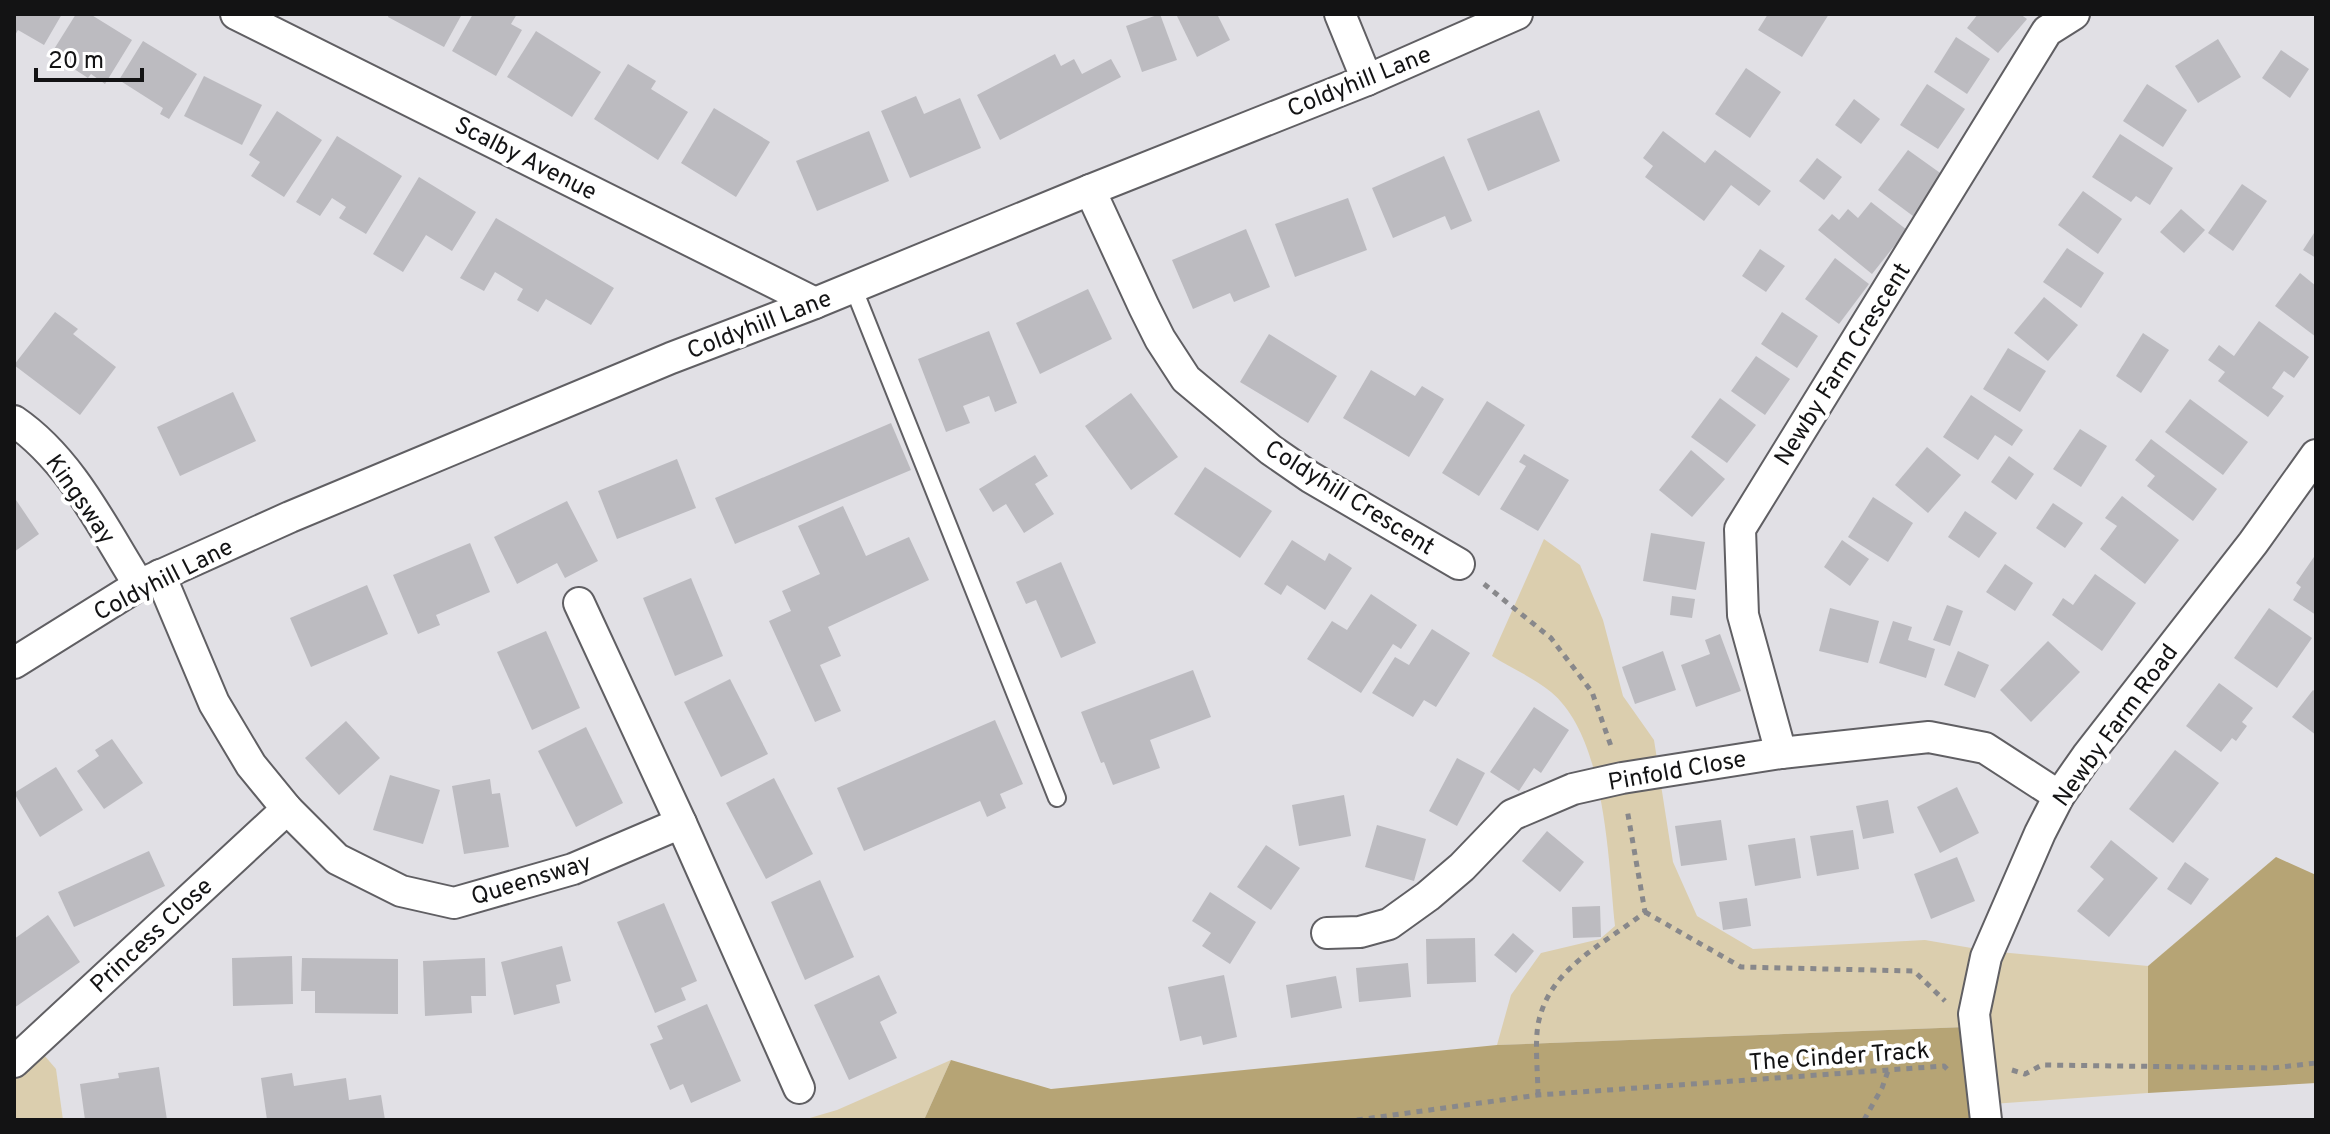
<svg xmlns="http://www.w3.org/2000/svg" width="2330" height="1134" font-family="Overpass,sans-serif">
	<style>
		.green { fill: #dbceae }
		.forest { fill: #b6a475 }
		.building { fill: #bcbbc0 }
		.lines { fill: none; stroke-linecap: round; stroke-linejoin: round }
		.service-casing { stroke: #605f63; stroke-width: 20 }
		.minor-casing { stroke: #605f63; stroke-width: 34 }
		.path { stroke: #88888b; stroke-width: 5; stroke-dasharray: 6 6; stroke-linecap: butt }
		.service { stroke: #fff; stroke-width: 16 }
		.minor { stroke: #fff; stroke-width: 30 }
		.labels { text-anchor: middle; stroke-width: 8; stroke-linejoin: round; paint-order: stroke }
		.street-label { font-size: 24px; fill: #131314; stroke: #fff }
	</style>
	<rect width="100%" height="100%" fill="#e1e0e5"/>
	<g class="green">
		<path d="M1544,539L1580,565L1603,620L1623,696L1654,740L1673,862L1697,916L1753,949L1925,940L1983,950L1966,1027L1497,1045L1511,995L1541,953L1600,939L1615,926C1608,859 1606,738 1551,692C1534,678 1511,668 1492,656Z"/>
		<path d="M1999,952L2148,966V1093L1992,1104L1984,1018Z"/>
		<path d="M26,1034L56,1069L63,1120H14V1041Z"/>
		<path d="M951,1060L924,1120H803L837,1110Z"/>
	</g>
	<g class="forest">
		<path d="M2276,857L2316,875V1083L2148,1093V966Z"/>
		<path d="M1966,1027L1975,1120H924L951,1060L1051,1089L1497,1045Z"/>
	</g>
	<g class="building">
		<path d="M14,14H62L44,45L18,30L14,37Z"/>
		<path d="M76,14H90L132,40L105,84L91,74L88,78L51,54Z"/>
		<path d="M389,14H462L444,47L388,17Z"/>
		<path d="M473,14H517L511,24L522,30L496,76L452,51Z"/>
		<path d="M1160,14L1177,60L1142,72L1126,26Z"/>
		<path d="M1176,14H1217L1230,40L1197,57Z"/>
		<path d="M1768,14H1829L1802,57L1758,30Z"/>
		<path d="M1978,14H2020L2027,19L1998,53L1967,28Z"/>
		<path d="M536,31L601,72L572,117L507,77Z"/>
		<path d="M1956,37L1990,59L1967,94L1934,72Z"/>
		<path d="M2218,39L2241,77L2198,103L2175,66Z"/>
		<path d="M143,41L197,74L169,119L160,114L163,108L119,80Z"/>
		<path d="M2281,50L2309,69L2290,98L2262,78Z"/>
		<path d="M1055,54L1061,66L1074,59L1082,74L1111,59L1121,77L1000,140L977,95Z"/>
		<path d="M628,64L656,81L651,89L688,112L658,160L594,119Z"/>
		<path d="M1746,68L1781,92L1750,138L1715,114Z"/>
		<path d="M204,76L262,105L242,145L184,116Z"/>
		<path d="M1927,84L1965,109L1938,149L1900,125Z"/>
		<path d="M2147,84L2187,110L2163,147L2123,121Z"/>
		<path d="M916,96L924,114L960,98L981,148L910,178L881,111Z"/>
		<path d="M1854,99L1880,119L1861,144L1835,125Z"/>
		<path d="M714,108L770,142L736,197L681,163Z"/>
		<path d="M1539,110L1560,161L1488,191L1467,139Z"/>
		<path d="M277,111L322,140L284,197L251,176L260,162L249,155Z"/>
		<path d="M869,131L889,181L817,211L796,161Z"/>
		<path d="M1663,131L1705,163L1715,150L1771,191L1759,206L1731,185L1704,221L1645,177L1653,166L1643,158Z"/>
		<path d="M2120,134L2173,168L2150,205L2136,196L2131,202L2092,177Z"/>
		<path d="M337,136L402,176L366,234L339,218L346,207L332,198L320,216L296,202Z"/>
		<path d="M1908,150L1943,175L1913,216L1878,190Z"/>
		<path d="M1444,156L1472,221L1451,230L1445,216L1393,238L1372,188Z"/>
		<path d="M1817,158L1842,177L1824,200L1799,181Z"/>
		<path d="M419,177L476,212L452,251L426,235L403,272L373,254Z"/>
		<path d="M2242,184L2267,201L2233,251L2208,233Z"/>
		<path d="M2083,191L2122,219L2098,254L2058,225Z"/>
		<path d="M1348,198L1367,250L1295,277L1275,224Z"/>
		<path d="M1871,202L1907,230L1872,274L1818,230L1832,214L1839,220L1848,209L1858,218Z"/>
		<path d="M2181,209L2205,230L2184,253L2160,232Z"/>
		<path d="M496,218L614,288L591,325L546,299L538,312L517,300L523,289L495,272L484,291L460,278Z"/>
		<path d="M1246,229L1270,287L1234,302L1230,293L1193,309L1172,260Z"/>
		<path d="M2316,230V258L2303,250Z"/>
		<path d="M2067,248L2104,273L2081,308L2043,282Z"/>
		<path d="M1760,249L1785,266L1766,292L1742,276Z"/>
		<path d="M1835,258L1869,284L1839,324L1805,299Z"/>
		<path d="M2300,273L2316,286V337L2275,306Z"/>
		<path d="M1088,289L1112,339L1040,374L1016,323Z"/>
		<path d="M2044,297L2078,325L2048,361L2014,333Z"/>
		<path d="M55,312L78,329L73,334L116,367L80,415L14,365Z"/>
		<path d="M1782,312L1818,336L1797,368L1761,344Z"/>
		<path d="M2259,321L2309,357L2294,378L2284,371L2272,388L2284,396L2268,417L2218,381L2225,372L2208,360L2219,345L2234,356Z"/>
		<path d="M989,331L1017,403L995,412L989,396L963,406L970,423L946,432L918,359Z"/>
		<path d="M2143,333L2169,350L2141,393L2116,376Z"/>
		<path d="M1269,334L1337,376L1308,423L1240,382Z"/>
		<path d="M2008,348L2046,371L2020,412L1983,389Z"/>
		<path d="M1756,356L1790,379L1765,415L1731,391Z"/>
		<path d="M1371,370L1415,396L1422,386L1444,399L1409,457L1343,418Z"/>
		<path d="M233,392L256,441L180,476L157,427Z"/>
		<path d="M1131,393L1178,457L1131,490L1085,426Z"/>
		<path d="M1971,395L2023,430L2012,446L1995,435L1978,460L1943,437Z"/>
		<path d="M1720,398L1756,425L1727,463L1691,437Z"/>
		<path d="M2190,399L2248,442L2223,475L2165,432Z"/>
		<path d="M1487,401L1525,425L1479,496L1442,473Z"/>
		<path d="M891,423L911,470L735,544L715,498Z"/>
		<path d="M2080,429L2107,446L2081,487L2053,469Z"/>
		<path d="M2151,439L2217,489L2193,521L2147,486L2155,476L2135,460Z"/>
		<path d="M1927,447L1961,475L1928,513L1895,485Z"/>
		<path d="M1691,450L1725,479L1692,517L1659,490Z"/>
		<path d="M1524,454L1569,480L1538,531L1500,509L1526,466L1519,462Z"/>
		<path d="M1035,455L1048,476L1035,484L1054,514L1024,533L1006,504L993,512L979,489Z"/>
		<path d="M2009,456L2034,474L2016,500L1991,482Z"/>
		<path d="M677,459L696,508L617,539L598,491Z"/>
		<path d="M1205,467L1272,511L1240,558L1174,514Z"/>
		<path d="M2122,496L2179,540L2145,584L2100,549L2117,526L2105,518Z"/>
		<path d="M14,497L39,534L14,552Z"/>
		<path d="M1873,497L1913,523L1888,562L1848,537Z"/>
		<path d="M567,501L598,561L565,578L557,563L517,584L494,537Z"/>
		<path d="M2053,503L2083,523L2065,548L2036,528Z"/>
		<path d="M843,506L866,556L909,537L929,580L828,627L841,656L820,665L841,711L815,722L769,621L791,611L782,591L820,574L798,526Z"/>
		<path d="M1965,511L1997,533L1979,558L1948,537Z"/>
		<path d="M1651,533L1705,542L1696,590L1643,581Z"/>
		<path d="M1292,540L1325,561L1329,553L1352,568L1325,610L1287,585L1281,595L1264,584Z"/>
		<path d="M1842,540L1869,559L1850,586L1824,567Z"/>
		<path d="M470,543L490,592L436,615L440,625L418,634L393,575Z"/>
		<path d="M2316,554V615L2293,600L2301,587L2296,583Z"/>
		<path d="M1061,562L1096,643L1061,658L1036,600L1026,604L1016,582Z"/>
		<path d="M2005,564L2033,583L2015,611L1986,592Z"/>
		<path d="M2095,574L2136,603L2102,651L2052,615L2063,598L2073,605Z"/>
		<path d="M691,578L723,656L675,676L643,598Z"/>
		<path d="M367,585L388,634L311,667L290,618Z"/>
		<path d="M1371,594L1417,625L1401,649L1393,644L1361,693L1307,659L1332,621L1347,630Z"/>
		<path d="M1672,596L1695,599L1692,618L1670,615Z"/>
		<path d="M1947,605L1963,611L1950,646L1933,640Z"/>
		<path d="M1830,608L1879,621L1868,663L1819,651Z"/>
		<path d="M2269,608L2312,638L2277,688L2234,658Z"/>
		<path d="M1893,621L1912,627L1908,640L1935,649L1926,678L1879,663Z"/>
		<path d="M1432,629L1470,653L1436,707L1424,700L1413,717L1372,693L1395,657L1409,665Z"/>
		<path d="M546,631L580,708L532,730L497,652Z"/>
		<path d="M1720,634L1741,691L1696,707L1681,665L1710,654L1705,640Z"/>
		<path d="M2048,641L2080,672L2031,722L2000,690Z"/>
		<path d="M1663,651L1676,690L1635,704L1622,667Z"/>
		<path d="M1958,651L1989,665L1975,698L1944,685Z"/>
		<path d="M1193,670L1211,717L1150,740L1160,768L1113,785L1104,762L1101,763L1081,712Z"/>
		<path d="M730,679L768,754L721,777L684,702Z"/>
		<path d="M2219,683L2253,708L2242,722L2247,726L2236,741L2232,738L2221,752L2186,726Z"/>
		<path d="M2313,690L2316,692V735L2292,717Z"/>
		<path d="M1534,707L1569,730L1541,773L1534,768L1519,791L1490,772Z"/>
		<path d="M995,720L1023,784L1000,794L1006,808L987,817L980,801L864,851L837,788Z"/>
		<path d="M346,721L380,758L339,795L305,758Z"/>
		<path d="M586,727L623,803L576,827L538,751Z"/>
		<path d="M112,739L143,783L104,809L77,771L99,756L95,750Z"/>
		<path d="M2175,750L2219,783L2173,843L2129,809Z"/>
		<path d="M1457,758L1485,773L1457,826L1429,811Z"/>
		<path d="M56,767L83,810L40,837L14,793Z"/>
		<path d="M390,775L440,790L423,844L373,830Z"/>
		<path d="M774,778L813,854L766,879L726,803Z"/>
		<path d="M490,779L492,794L500,793L509,847L464,854L452,786Z"/>
		<path d="M1957,787L1979,833L1940,853L1917,807Z"/>
		<path d="M1344,795L1351,836L1299,846L1292,805Z"/>
		<path d="M1888,800L1894,833L1863,839L1856,806Z"/>
		<path d="M1721,820L1727,860L1681,866L1675,826Z"/>
		<path d="M1377,825L1426,839L1414,881L1365,867Z"/>
		<path d="M1853,830L1859,869L1817,876L1810,836Z"/>
		<path d="M1547,831L1584,862L1560,892L1522,861Z"/>
		<path d="M1795,838L1801,878L1755,886L1748,845Z"/>
		<path d="M2111,840L2158,878L2109,937L2077,911L2104,879L2090,867Z"/>
		<path d="M1266,845L1300,868L1271,910L1237,887Z"/>
		<path d="M149,851L165,886L74,927L58,892Z"/>
		<path d="M1957,857L1975,901L1931,919L1914,874Z"/>
		<path d="M2185,862L2209,879L2191,905L2167,889Z"/>
		<path d="M820,880L854,957L805,980L771,902Z"/>
		<path d="M1210,892L1256,922L1230,964L1202,946L1211,933L1192,921Z"/>
		<path d="M1747,898L1751,926L1723,930L1719,902Z"/>
		<path d="M664,903L697,981L681,988L686,1000L655,1013L617,922Z"/>
		<path d="M1600,906L1601,937L1573,938L1572,907Z"/>
		<path d="M48,915L80,962L14,1008V939Z"/>
		<path d="M1513,933L1534,951L1516,973L1494,955Z"/>
		<path d="M1475,938L1476,982L1427,984L1426,939Z"/>
		<path d="M562,946L571,981L556,985L560,1003L514,1015L501,962Z"/>
		<path d="M292,956L293,1004L233,1006L232,958Z"/>
		<path d="M302,958L398,959V1014L315,1013V991H301Z"/>
		<path d="M485,958L486,996H471L472,1013L425,1016L423,961Z"/>
		<path d="M1408,963L1411,997L1359,1002L1356,968Z"/>
		<path d="M879,975L897,1013L880,1022L897,1058L849,1080L814,1005Z"/>
		<path d="M1224,975L1237,1037L1203,1045L1201,1036L1180,1041L1168,987Z"/>
		<path d="M1336,976L1342,1008L1291,1018L1286,985Z"/>
		<path d="M707,1004L741,1081L691,1103L683,1084L670,1090L650,1044L663,1039L657,1026Z"/>
		<path d="M159,1067L167,1120H85L80,1084L119,1078L118,1073Z"/>
		<path d="M292,1073L294,1086L346,1078L349,1100L381,1095L385,1120H267L261,1078Z"/>
	</g>
	<g class="lines">
		<g class="service-casing">
			<path id="service" d="M853,287L1057,798"/>
		</g>
		<g class="minor-casing">
			<g id="minor">
				<path d="M236,14L815,303"/>
				<path d="M1340,14L1367,80"/>
				<path d="M1090,190L1144,307L1160,339L1186,379L1271,450L1310,477L1459,564"/>
				<path d="M14,421C71,460 103,528 139,585"/>
				<path d="M160,575L214,703L251,765L287,809L337,859L401,891L454,903L573,869L681,823L799,1088"/>
				<path d="M579,603L681,823"/>
				<path d="M14,663L139,585L290,517L671,358L815,303L1090,190L1367,80L1517,14"/>
				<path d="M1781,753L1743,615L1740,529L2047,31L2074,14"/>
				<path d="M1327,933L1360,932L1389,924L1428,896L1462,867L1512,815L1573,789L1622,778L1781,753L1929,737L1985,748L2059,796"/>
				<path d="M14,1062L287,809"/>
				<path d="M1986,1120L1974,1014L1986,957L2040,833L2059,796L2087,756L2253,543L2316,455"/>
			</g>
		</g>
		<g class="path">
			<path d="M1484,584L1551,638L1592,692L1612,749"/>
			<path d="M1645,912L1741,967L1914,971L1945,1001"/>
			<path d="M2012,1070L2025,1074L2042,1065L2272,1068L2316,1063"/>
			<path d="M1538,1095C1538,1073 1534,1040 1539,1020C1552,966 1605,944 1645,912L1627,809"/>
			<path d="M1357,1120L1538,1095L1944,1066L1948,1070"/>
			<path d="M1864,1120L1882,1088L1888,1071"/>
		</g>
		<use href="#service" class="service"/>
		<use href="#minor" class="minor"/>
	</g>
	<g class="labels">
		<g class="street-label">
			<text transform="translate(1359 81) rotate(-22)" y="8">Coldyhill Lane</text>
			<text transform="translate(526 158) rotate(27)" y="8">Scalby Avenue</text>
			<text transform="translate(759 324) rotate(-21)" y="8">Coldyhill Lane</text>
			<text transform="translate(1842 364) rotate(-58)" y="8">Newby Farm Crescent</text>
			<text transform="translate(1350 497) rotate(32)" y="8">Coldyhill Crescent</text>
			<text transform="translate(81 499) rotate(55)" y="8">Kingsway</text>
			<text transform="translate(163 579) rotate(-27)" y="8">Coldyhill Lane</text>
			<text transform="translate(2115 725) rotate(-54)" y="8">Newby Farm Road</text>
			<text transform="translate(1677 770) rotate(-10)" y="8">Pinfold Close</text>
			<text transform="translate(531 879) rotate(-17)" y="8">Queensway</text>
			<text transform="translate(151 935) rotate(-43)" y="8">Princess Close</text>
			<text transform="translate(1839 1056) rotate(-4)" y="8">The Cinder Track</text>
		</g>
	</g>
	<rect width="2330" height="1134" fill="none" stroke="#131314" stroke-width="32"/>
	<path d="M36 68v12h106v-12" fill="none" stroke="#131314" stroke-width="4"/>
	<text x="48" y="68" font-size="24" fill="#131314" stroke="#ffffff" stroke-width="6" paint-order="stroke">20 m</text>
</svg>
